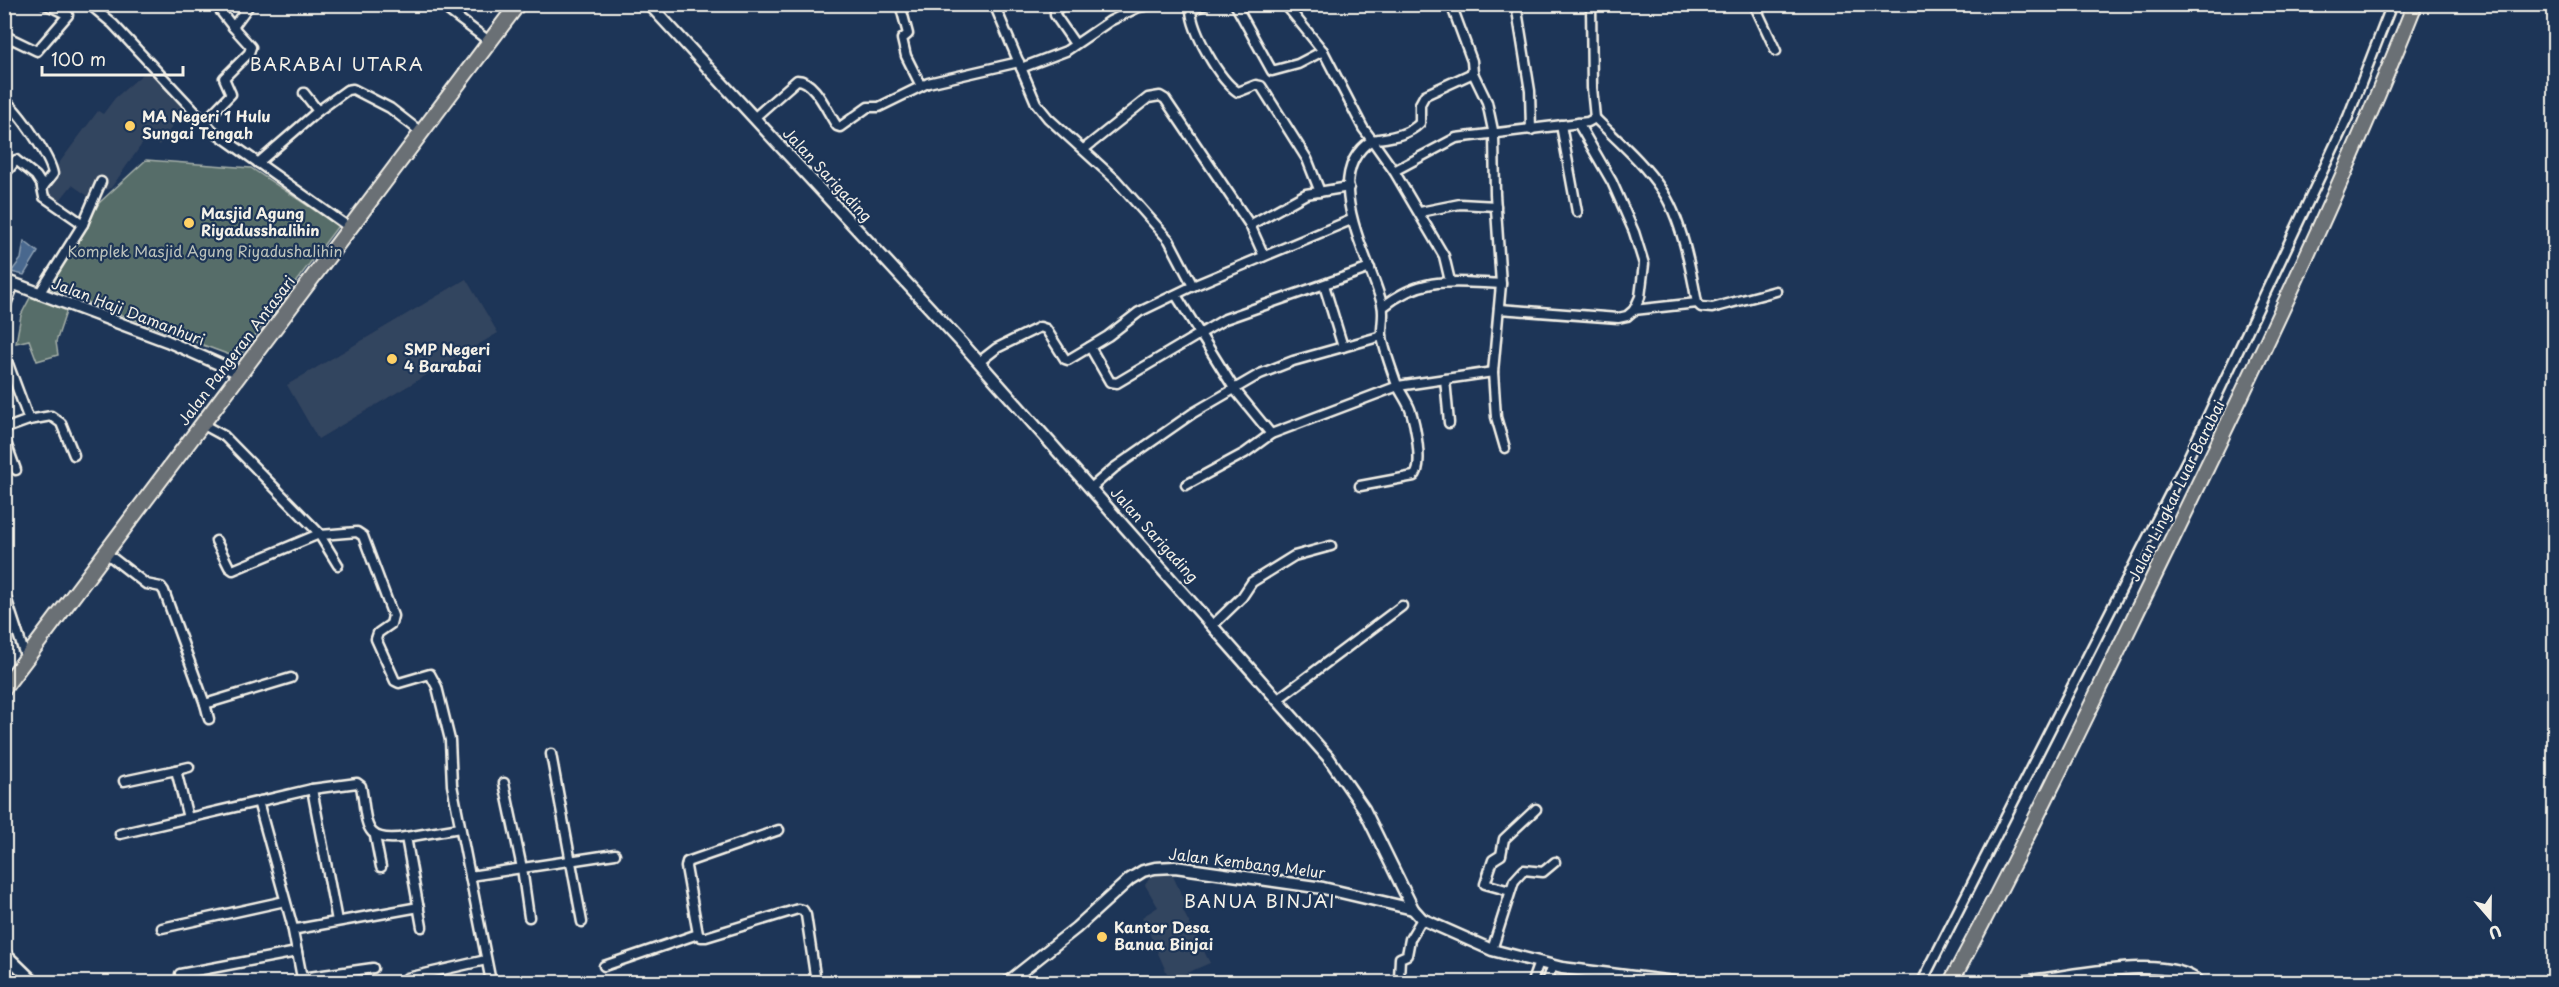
<svg xmlns="http://www.w3.org/2000/svg" width="2559" height="987" font-family="'Playpen Sans',sans-serif">
	<style>
		.built { fill: #33445e }
		.green { fill: #566d69; stroke: #a5afa8; stroke-width: 1.5 }
		.water { fill: #48688e; stroke: #8d9fb2; stroke-width: 1.5 }
		.lines { fill: none; stroke-linecap: round; stroke-linejoin: round }
		.minor-casing { stroke: #f4f1e8; stroke-width: 13 }
		.tertiary-casing { stroke: #f4f1e8; stroke-width: 15 }
		.primary-casing { stroke: #f4f1e8; stroke-width: 18 }
		.trunk-casing { stroke: #f4f1e8; stroke-width: 18 }
		.minor { stroke: #1d3557; stroke-width: 8 }
		.tertiary { stroke: #1d3557; stroke-width: 10 }
		.primary { stroke: #6b6f75; stroke-width: 14 }
		.trunk { stroke: #6b6f75; stroke-width: 14 }
		.poi-dot { fill: #ffd166; stroke: #1d3557; stroke-width: 2 }
		.labels { text-anchor: middle; stroke-width: 4.5; stroke-linejoin: round; paint-order: stroke }
		.poi-label { font-size: 15px; font-weight: bold; fill: #f4f1e8; stroke: #1d3557; text-anchor: start }
		.street-label { font-size: 15px; fill: #f4f1e8; stroke: #1d3557 }
		.park-label { font-size: 15px; fill: #bdc3bc; stroke: #1d3557 }
		.quarter-label { font-size: 18px; letter-spacing: 1.5px; fill: #f4f1e8; stroke: #1d3557 }
	</style>
	<rect width="100%" height="100%" fill="#1d3557"/>
	<filter id="ink" filterUnits="userSpaceOnUse"><feTurbulence type="fractalNoise" baseFrequency=".0167" numOctaves="2"/><feDisplacementMap in="SourceGraphic" scale="12" xChannelSelector="R" yChannelSelector="G"/><feConvolveMatrix kernelMatrix="1 2 1 2 8 2 1 2 1" color-interpolation-filters="sRGB"/></filter>
	<g filter="url(#ink)">
		<g class="built">
			<path d="M151,67L188,103L159,145L147,137L111,188L88,196L72,185L57,204L39,190L98,111L103,114L115,98Z"/>
			<path d="M466,279L498,333L318,439L287,385Z"/>
			<path d="M1171,872L1187,906L1182,909L1210,963L1170,980L1142,917L1158,907L1145,885L1151,876Z"/>
		</g>
		<g class="green">
			<path d="M146,160L251,168L338,226L238,358L49,288L99,203Z"/>
			<path d="M31,296L67,309L56,342L58,355L37,361L29,340L16,343L21,315Z"/>
		</g>
		<path class="water" d="M24,241L38,252L24,275L11,272L21,259Z"/>
		<g class="lines">
			<g class="minor-casing">
				<g id="minor">
					<path d="M89,4L113,24L212,130L350,228"/>
					<path d="M215,4L233,27L250,4"/>
					<path d="M454,4L449,11L490,42"/>
					<path d="M900,4L908,34L902,39L906,56L921,86"/>
					<path d="M1063,4L1055,11V15L1075,44"/>
					<path d="M1189,4L1191,10L1207,4"/>
					<path d="M1235,4L1272,71L1298,64L1323,51"/>
					<path d="M1285,4L1323,51L1363,128L1372,140C1318,175 1370,258 1382,304C1385,315 1381,326 1382,337C1385,352 1392,371 1397,385C1401,393 1407,401 1410,409C1415,422 1424,468 1414,476L1360,486"/>
					<path d="M1516,4L1530,91L1531,130"/>
					<path d="M1754,4L1776,51"/>
					<path d="M1191,10C1192,31 1219,80 1238,92L1256,85L1261,86L1307,159L1320,192"/>
					<path d="M4,49L10,38L37,51L68,15L45,4"/>
					<path d="M1021,68L1066,51L1110,21L1139,7L1155,4"/>
					<path d="M4,100C19,111 50,157 53,174L42,188L44,197L83,224"/>
					<path d="M318,111L347,90L353,89L390,108L422,133"/>
					<path d="M754,118L797,80C815,80 827,112 837,126L840,127L868,107H879L928,83L1019,62"/>
					<path d="M1595,118C1618,141 1643,162 1661,189C1681,217 1691,269 1697,303"/>
					<path d="M204,122L231,94L224,78L249,53L251,47L233,27"/>
					<path d="M1561,125L1577,212"/>
					<path d="M1372,140L1394,171L1456,138L1588,122L1595,118L1592,88L1591,4"/>
					<path d="M1372,140C1390,137 1407,136 1420,123V104L1425,95L1473,73"/>
					<path d="M1084,149L1148,98L1160,96L1165,99L1250,225"/>
					<path d="M258,163L318,111L304,93"/>
					<path d="M4,170L9,169L16,160L36,176L43,187"/>
					<path d="M1394,171L1444,256L1450,281"/>
					<path d="M1420,212L1460,204L1496,206"/>
					<path d="M1264,256L1250,225L1306,194L1349,187"/>
					<path d="M1324,285L1343,347"/>
					<path d="M1193,286L1351,220"/>
					<path d="M39,294L83,224L101,182"/>
					<path d="M1176,295L1235,390L1271,434"/>
					<path d="M1383,307C1422,275 1455,282 1501,284"/>
					<path d="M4,309L14,284"/>
					<path d="M1499,309L1618,318L1627,316L1634,310L1640,297L1644,264L1634,232L1612,182L1578,123"/>
					<path d="M1634,310L1697,303L1701,307L1712,308L1776,291"/>
					<path d="M1090,347L1110,382L1117,383L1225,319L1370,268"/>
					<path d="M4,353L29,420L51,416L61,423L74,455"/>
					<path d="M979,362L997,348L1040,327L1046,329L1065,359L1068,360L1108,336L1139,312L1193,286L1169,240L1115,179L1048,118L1036,103L994,4"/>
					<path d="M1493,372L1496,417L1505,448"/>
					<path d="M1445,379L1449,423"/>
					<path d="M202,424L224,436L321,535L357,532L363,536L393,616L391,624L378,633L376,639L395,681L399,683L430,674L437,687L450,740L452,785L491,982"/>
					<path d="M4,429L29,420"/>
					<path d="M4,437L16,470"/>
					<path d="M1186,485L1245,453L1271,434L1398,386L1493,372L1501,284L1495,194L1494,135L1487,102L1473,73L1472,61L1451,4"/>
					<path d="M1091,488L1114,468L1193,413L1260,374L1293,361L1382,336"/>
					<path d="M216,541L229,567L233,570L319,534L338,565"/>
					<path d="M106,553L146,584L161,587L164,591L205,704L291,678"/>
					<path d="M4,591L26,659"/>
					<path d="M1213,625L1242,597L1252,582L1294,556L1331,546"/>
					<path d="M1278,699L1402,606"/>
					<path d="M205,704L209,719"/>
					<path d="M551,754L582,922"/>
					<path d="M176,770L189,767"/>
					<path d="M124,781L176,770L188,818"/>
					<path d="M504,783L522,868L529,917"/>
					<path d="M312,789L357,783L361,786C368,823 361,844 406,837"/>
					<path d="M261,801L259,805L293,928L297,929L419,907"/>
					<path d="M779,830L687,862L686,867L698,934L701,937H706L798,909L803,910L806,915L816,982"/>
					<path d="M120,834L312,789L337,921"/>
					<path d="M375,836L381,867"/>
					<path d="M470,876L615,854"/>
					<path d="M1510,891L1485,884L1493,860L1501,855L1504,839L1536,809"/>
					<path d="M292,926L302,978L373,968"/>
					<path d="M422,927L406,837L460,828"/>
					<path d="M162,928L285,901"/>
					<path d="M1492,950L1514,881L1524,870L1543,872L1555,862"/>
					<path d="M604,966L698,934"/>
					<path d="M180,974L297,952"/>
					<path d="M407,978L486,960"/>
					<path d="M1407,982L1399,979L1400,958L1407,955L1410,939L1422,919"/>
					<path d="M1533,982V979L1539,962"/>
					<path d="M1546,982L1552,966"/>
					<path d="M1922,982L2187,460L2348,117L2392,4"/>
				</g>
			</g>
			<g class="tertiary-casing">
				<g id="tertiary">
					<path d="M649,4L962,343L1328,757L1364,809L1413,909L1422,919L1492,950L1562,968L1674,982"/>
					<path d="M4,280L167,341L241,374"/>
					<path d="M4,953L34,982"/>
					<path d="M1008,982L1076,928L1130,879L1143,871L1155,868L1175,867L1323,888L1413,909"/>
					<path d="M1963,982C1985,982 2007,983 2028,981C2071,977 2166,953 2199,982"/>
				</g>
			</g>
			<g class="primary-casing">
				<path id="primary" d="M4,688L518,4"/>
			</g>
			<g class="trunk-casing">
				<path id="trunk" d="M1951,982C2025,845 2092,704 2160,564C2250,379 2339,195 2415,4"/>
			</g>
			<use href="#minor" class="minor"/>
			<use href="#tertiary" class="tertiary"/>
			<use href="#primary" class="primary"/>
			<use href="#trunk" class="trunk"/>
		</g>
	</g>
	<g class="poi-dot">
		<circle cx="130" cy="126" r="6"/>
		<circle cx="189" cy="223" r="6"/>
		<circle cx="392" cy="359" r="6"/>
		<circle cx="1102" cy="937" r="6"/>
	</g>
	<g class="labels">
		<g class="poi-label">
			<text x="142" y="122">MA Negeri 1 Hulu<tspan x="142" dy="17">Sungai Tengah</tspan></text>
			<text x="201" y="219">Masjid Agung<tspan x="201" dy="17">Riyadusshalihin</tspan></text>
			<text x="404" y="355">SMP Negeri<tspan x="404" dy="17">4 Barabai</tspan></text>
			<text x="1114" y="933">Kantor Desa<tspan x="1114" dy="17">Banua Binjai</tspan></text>
		</g>
		<g class="street-label">
			<text transform="translate(827 175) rotate(47)" y="5">Jalan Sarigading</text>
			<text transform="translate(128 312) rotate(21)" y="5">Jalan Haji Damanhuri</text>
			<text transform="translate(237 351) rotate(-53)" y="5">Jalan Pangeran Antasari</text>
			<text transform="translate(2177 491) rotate(-64)" y="5">Jalan Lingkar Luar Barabai</text>
			<text transform="translate(1154 535) rotate(48)" y="5">Jalan Sarigading</text>
			<text transform="translate(1247 864) rotate(7)" y="5">Jalan Kembang Melur</text>
		</g>
		<g class="park-label">
			<text x="205" y="257">Komplek Masjid Agung Riyadushalihin</text>
		</g>
		<g class="quarter-label">
			<text x="337" y="71">BARABAI UTARA</text>
			<text x="1260" y="908">BANUA BINJAI</text>
		</g>
	</g>
	<rect width="2559" height="987" fill="none" stroke="#1d3557" stroke-width="24"/>
	<rect x="12" y="12" width="2535" height="963" fill="none" stroke="#f4f1e8" stroke-width="2" filter="url(#ink)"/>
	<g transform="translate(2490 918) rotate(160)" stroke="#1d3557" stroke-width="4.5" paint-order="stroke">
	<path d="M0-4.5L10 22L0 15L-10 22Z" fill="#f4f1e8"/>
	<text y="-9" font-size="16" font-weight="bold" text-anchor="middle" fill="#f4f1e8">U</text>
	</g>
	<path d="M42 66v9h141v-9" fill="none" stroke="#f4f1e8" stroke-width="3"/>
	<text x="51" y="66" font-size="18" fill="#f4f1e8" stroke="#1d3557" stroke-width="4.5" paint-order="stroke">100 m</text>
</svg>
